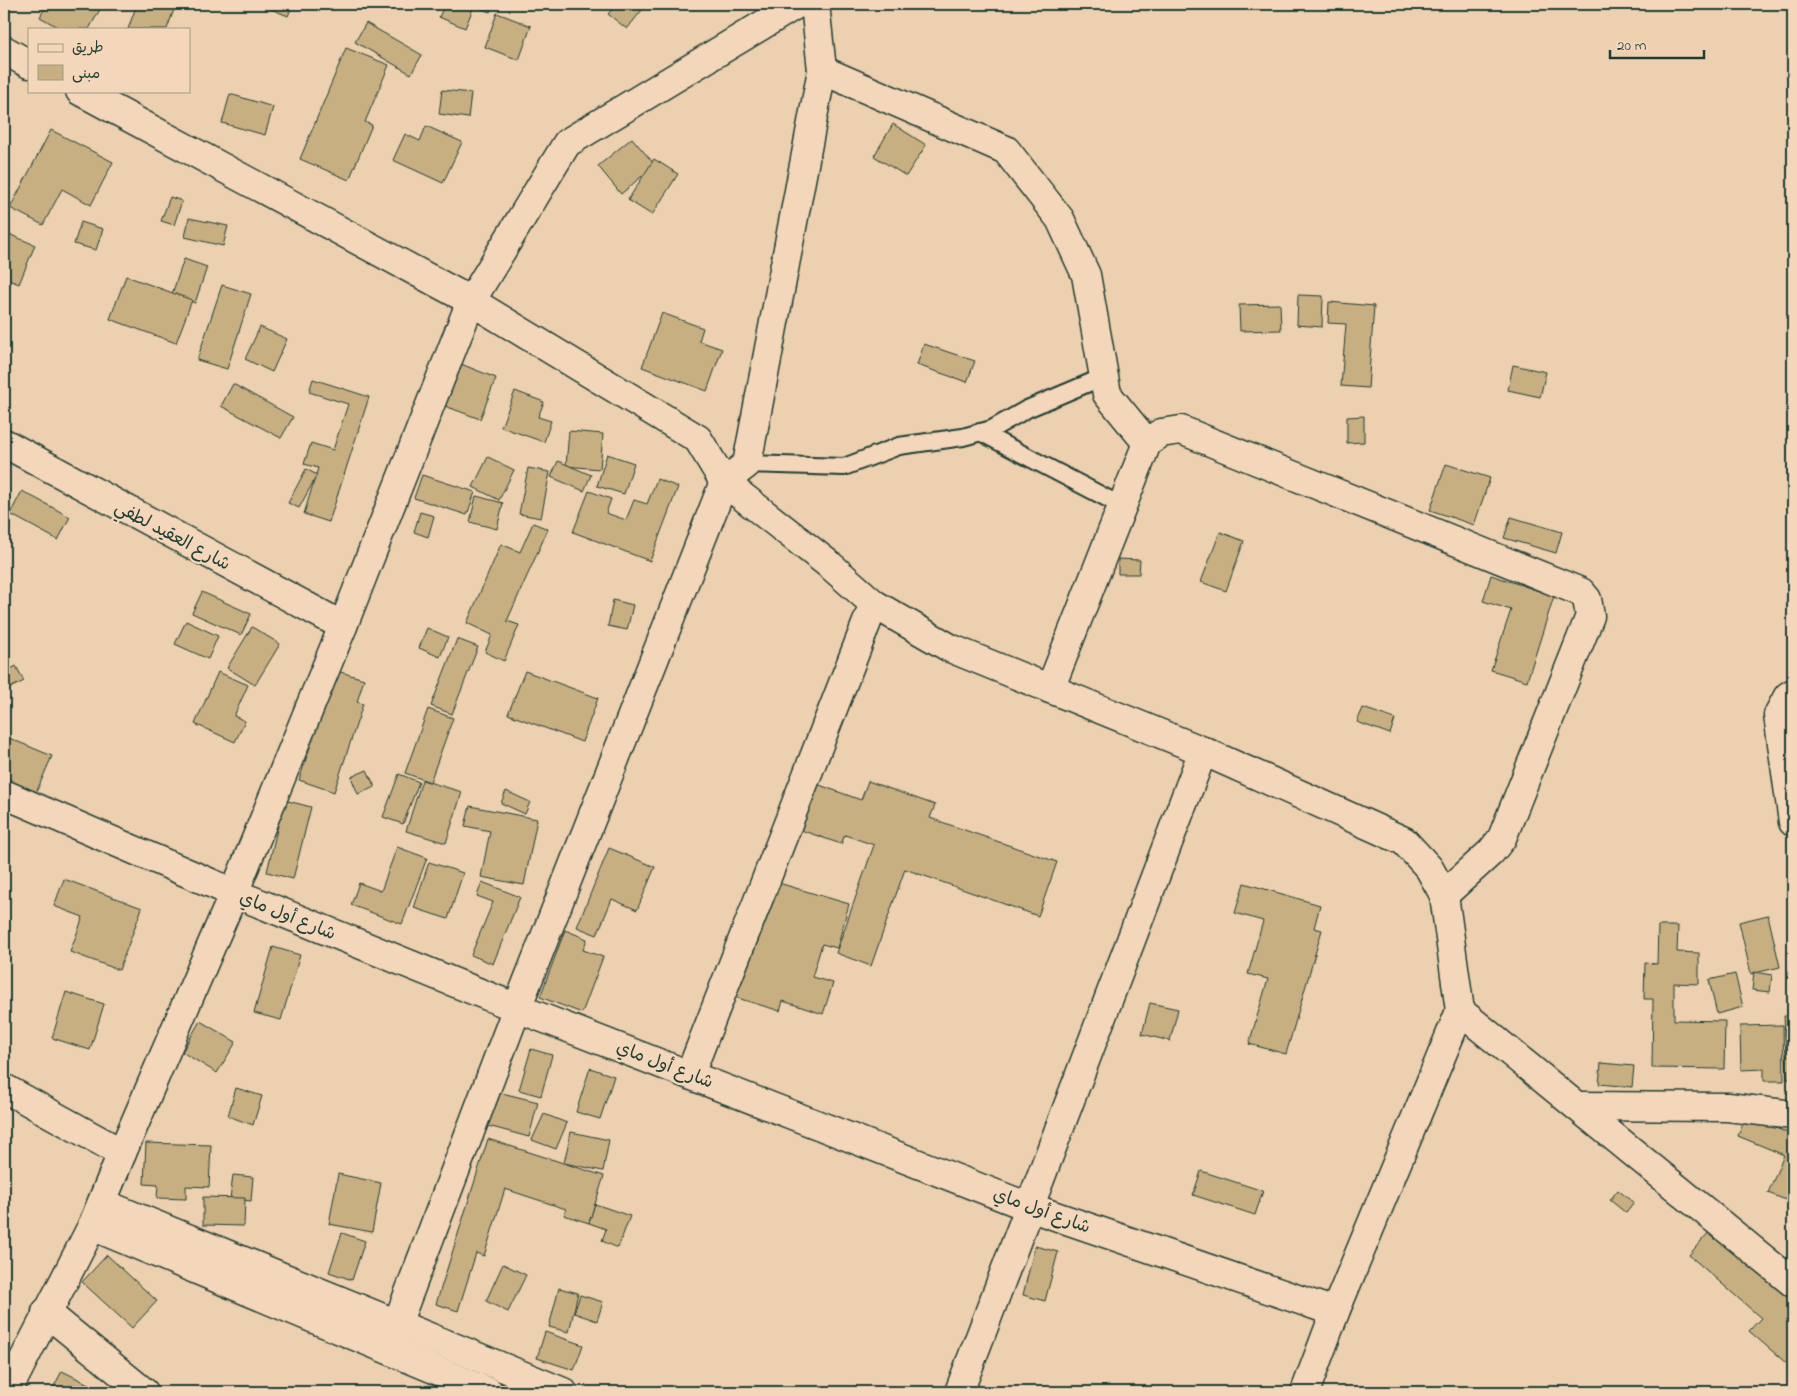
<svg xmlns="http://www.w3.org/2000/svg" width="1797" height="1396" font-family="'Indie Flower','Playpen Sans Arabic',sans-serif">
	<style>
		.building { fill: #c7af82; stroke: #1f3d34 }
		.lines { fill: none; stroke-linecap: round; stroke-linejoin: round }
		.service-casing { stroke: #1f3d34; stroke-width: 20 }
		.minor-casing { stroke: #1f3d34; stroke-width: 31 }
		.tertiary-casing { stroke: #1f3d34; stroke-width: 31 }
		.service { stroke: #f4d7ba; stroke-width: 16 }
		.minor { stroke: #f4d7ba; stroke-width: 28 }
		.tertiary { stroke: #f4d7ba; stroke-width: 28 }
		.labels { text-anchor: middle; stroke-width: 4.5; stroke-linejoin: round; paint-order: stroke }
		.street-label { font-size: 18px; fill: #1f3d34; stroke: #f4d7ba }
	</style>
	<rect width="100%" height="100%" fill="#ecd0af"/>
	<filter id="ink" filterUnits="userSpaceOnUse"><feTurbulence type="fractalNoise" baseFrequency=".02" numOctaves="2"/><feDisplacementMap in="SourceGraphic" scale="10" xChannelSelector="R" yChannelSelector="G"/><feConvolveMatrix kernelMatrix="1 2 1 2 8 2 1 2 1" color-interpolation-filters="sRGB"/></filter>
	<g filter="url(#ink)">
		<g class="building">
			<path d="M47,4H103L89,29H61L40,17Z"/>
			<path d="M137,4H176L167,29H128Z"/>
			<path d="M265,4H293L288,16L264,6Z"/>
			<path d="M445,4H494L490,12L474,6L465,28L439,17Z"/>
			<path d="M616,4H641L645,6L627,29L608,14Z"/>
			<path d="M497,13L531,26L519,60L485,47Z"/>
			<path d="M366,23L422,55L411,74L355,42Z"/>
			<path d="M346,48L389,65L365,122L372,125L349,180L300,159Z"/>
			<path d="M442,90L471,93L468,118L439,114Z"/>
			<path d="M230,94L273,107L265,135L222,123Z"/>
			<path d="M893,124L926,145L906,176L874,156Z"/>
			<path d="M426,126L462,142L443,183L393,160L405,134L420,141Z"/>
			<path d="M51,130L113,162L91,205L62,189L43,225L10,208Z"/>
			<path d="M632,138L655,165L621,194L598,166Z"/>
			<path d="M654,159L678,174L652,215L628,200Z"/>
			<path d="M170,197L182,201L174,225L161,221Z"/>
			<path d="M189,218L228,226L223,246L185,237Z"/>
			<path d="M81,222L103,229L96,250L74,244Z"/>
			<path d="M4,232L35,245L19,284L4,278Z"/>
			<path d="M184,259L207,267L195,303L172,294Z"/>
			<path d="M126,276L192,300L176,343L110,319Z"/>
			<path d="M222,285L251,294L227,369L197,360Z"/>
			<path d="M1298,295L1323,296L1322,327L1297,325Z"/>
			<path d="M1329,302L1374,306L1368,388L1341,386L1346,324L1328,323Z"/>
			<path d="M1280,304L1281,330L1240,331L1239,305Z"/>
			<path d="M662,313L703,328L699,341L722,349L707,391L642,367Z"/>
			<path d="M260,327L287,339L272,372L245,359Z"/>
			<path d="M924,344L975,361L967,382L917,365Z"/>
			<path d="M461,364L496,378L480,419L445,406Z"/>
			<path d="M1513,365L1546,372L1540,397L1508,390Z"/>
			<path d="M313,379L369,397L329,522L304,514L318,468L304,464L311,443L333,450L348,404L309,392Z"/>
			<path d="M233,384L293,417L281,438L221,406Z"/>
			<path d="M515,391L544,402L538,417L551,421L544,442L501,427Z"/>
			<path d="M1364,416V442L1347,443V417Z"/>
			<path d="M569,431L603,434L600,469L566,466Z"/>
			<path d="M607,454L634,463L624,494L597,486Z"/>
			<path d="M488,457L514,470L499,500L473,487Z"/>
			<path d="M558,461L591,475L584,491L551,477Z"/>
			<path d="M1446,464L1490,478L1474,525L1430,510Z"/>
			<path d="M528,468L550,472L541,518L519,514Z"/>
			<path d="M306,469L317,475L299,508L288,503Z"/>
			<path d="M422,475L475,492L467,515L414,498Z"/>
			<path d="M657,479L678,487L650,561L573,532L589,491L611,499L606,513L626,520L634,500L647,504Z"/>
			<path d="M22,491L70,517L58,540L10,514Z"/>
			<path d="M476,496L503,503L497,529L470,522Z"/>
			<path d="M420,512L434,516L428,537L414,532Z"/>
			<path d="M1511,517L1562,532L1556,553L1504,538Z"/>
			<path d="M533,523L548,529L507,621L519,625L504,661L485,652L492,635L467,623L501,544L520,552Z"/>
			<path d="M1220,532L1244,541L1226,591L1201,582Z"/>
			<path d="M1118,559L1140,560L1139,574H1118Z"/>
			<path d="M1491,575L1554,596L1527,681L1491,670L1511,610L1483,601Z"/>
			<path d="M202,592L251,614L241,635L192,613Z"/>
			<path d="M613,600L633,605L627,630L608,626Z"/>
			<path d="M186,621L218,636L208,659L175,644Z"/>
			<path d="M252,627L280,644L255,685L227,668Z"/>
			<path d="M427,628L448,637L440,657L419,648Z"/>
			<path d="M457,639L478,647L452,714L431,706Z"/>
			<path d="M16,666L24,681L6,690L4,673Z"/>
			<path d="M327,668L364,679L357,702L363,704L334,792L299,780L327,696Z"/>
			<path d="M525,671L598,698L582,742L508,714Z"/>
			<path d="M218,672L248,685L234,716L245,721L235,742L195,724Z"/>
			<path d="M1363,708L1395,719L1390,734L1357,722Z"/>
			<path d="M428,709L453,718L430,782L405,773Z"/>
			<path d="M4,736L52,756L35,795L4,782Z"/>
			<path d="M367,770L375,787L358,794L351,777Z"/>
			<path d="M399,774L419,782L403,824L383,817Z"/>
			<path d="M422,780L462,792L446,843L406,831Z"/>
			<path d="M868,781L935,805L930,818L1057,862L1038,916L905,869L871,966L836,953L874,845L845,835L841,844L795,828L811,782L861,800Z"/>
			<path d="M506,791L530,802L525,814L501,803Z"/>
			<path d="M284,800L311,807L293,879L267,872Z"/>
			<path d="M470,806L537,819L524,885L481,877L490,831L465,826Z"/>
			<path d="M397,847L427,858L402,924L351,905L359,883L381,891Z"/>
			<path d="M609,848L655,867L637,910L612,899L597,935L577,927Z"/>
			<path d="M429,862L463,873L448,919L414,908Z"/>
			<path d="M64,879L142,908L119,970L70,952L83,917L54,906Z"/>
			<path d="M772,881L849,904L837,948L822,944L812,977L833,983L823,1014L783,1001L780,1011L734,997Z"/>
			<path d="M482,882L520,897L493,964L471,955L493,902L477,896Z"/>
			<path d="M1244,883L1320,905L1314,928L1322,930L1286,1054L1249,1044L1268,979L1248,974L1263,921L1235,913Z"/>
			<path d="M1768,915L1780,967L1751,974L1739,922Z"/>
			<path d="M1658,926H1678L1677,952L1699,953V984L1674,983V1020L1725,1021L1724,1069L1652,1068L1653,999H1644L1645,963L1657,964Z"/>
			<path d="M565,930L587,939L583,950L603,957L582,1013L540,997Z"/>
			<path d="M273,947L300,955L281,1020L254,1013Z"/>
			<path d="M1754,972L1772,975L1770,992L1752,990Z"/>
			<path d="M1735,974L1743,1007L1717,1014L1709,980Z"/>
			<path d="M66,992L104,1004L90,1050L52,1038Z"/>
			<path d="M1150,1003L1178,1009L1170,1041L1142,1034Z"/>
			<path d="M1784,1016H1793V1079H1787Z"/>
			<path d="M200,1021L236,1042L217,1073L182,1052Z"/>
			<path d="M1783,1025L1784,1081H1764V1069L1741,1070L1740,1026Z"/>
			<path d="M531,1049L552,1055L541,1096L519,1090Z"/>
			<path d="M1601,1063L1634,1066L1632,1087L1599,1084Z"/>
			<path d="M590,1068L614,1076L600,1119L576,1112Z"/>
			<path d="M236,1088L262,1096L253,1125L228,1116Z"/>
			<path d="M498,1092L538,1102L529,1137L488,1126Z"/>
			<path d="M544,1114L567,1123L556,1149L532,1140Z"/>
			<path d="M1746,1116L1793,1135V1196L1791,1202L1768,1193L1784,1155L1738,1136Z"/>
			<path d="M571,1132L609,1140L603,1171L564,1163Z"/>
			<path d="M488,1139L604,1176L589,1223L564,1215L566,1209L505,1189L484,1256L476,1253L458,1311L436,1304Z"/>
			<path d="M146,1143L211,1145L209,1187L186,1186V1199L157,1198L158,1185L144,1184Z"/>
			<path d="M1201,1171L1263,1191L1255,1215L1193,1195Z"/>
			<path d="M338,1174L381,1183L372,1232L329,1224Z"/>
			<path d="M233,1175L253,1177L251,1201L230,1199Z"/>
			<path d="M1618,1190L1634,1203L1626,1213L1610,1200Z"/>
			<path d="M203,1197L245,1198L244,1226L203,1225Z"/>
			<path d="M595,1204L630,1216L618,1248L602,1241L606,1229L589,1223Z"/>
			<path d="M1716,1224L1793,1291V1355L1786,1363L1749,1331L1761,1318L1689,1255Z"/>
			<path d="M342,1233L365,1241L352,1280L329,1272Z"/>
			<path d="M1035,1246L1058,1252L1045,1301L1023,1295Z"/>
			<path d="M107,1255L157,1301L132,1328L82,1282Z"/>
			<path d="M503,1264L526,1275L508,1312L486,1301Z"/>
			<path d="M559,1288L578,1293L569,1332L549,1327Z"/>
			<path d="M580,1295L603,1302L597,1321L574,1313Z"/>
			<path d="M545,1332L583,1345L574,1370L537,1358Z"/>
			<path d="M62,1371L105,1392H51Z"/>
			<path d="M1153,1388L1172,1392H1152Z"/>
		</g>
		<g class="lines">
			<g class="service-casing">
				<g id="service">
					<path d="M980,432L1122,506"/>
					<path d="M747,464L844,467L899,446L963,437L992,429L1027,409L1103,377"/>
				</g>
			</g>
			<g class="minor-casing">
				<g id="minor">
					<path d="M822,70L1006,150L1060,219L1086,275L1107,394L1147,443"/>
					<path d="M4,443L343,626"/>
					<path d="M1050,689L1147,443L1161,433L1181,430L1581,592L1587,599L1590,616L1502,838L1491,852L1444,895"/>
					<path d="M1793,693L1788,696L1778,715L1793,822"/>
					<path d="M4,794L234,893L517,1008L1029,1207L1335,1312"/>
					<path d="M690,1074L874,604"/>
					<path d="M4,1088L122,1153L92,1226L7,1392"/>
					<path d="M1577,1106L1728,1107L1793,1115"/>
					<path d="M122,1153L234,893L343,626L471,301L567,143L797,4"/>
					<path d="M102,1203L563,1392"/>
					<path d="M92,1226L489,1392"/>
					<path d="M46,1312L144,1392"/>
					<path d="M397,1324L517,1008L724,482L747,464L822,70L815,4"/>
					<path d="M1305,1392L1335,1312L1460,1011"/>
				</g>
			</g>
			<g class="tertiary-casing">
				<g id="tertiary">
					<path d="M4,50L29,64"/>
					<path d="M80,91L471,301L698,439L724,482L831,566L874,604L950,648L1203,751L1404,841L1429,868L1444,895L1460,1011L1793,1283"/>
					<path d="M959,1392L1203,751"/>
				</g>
			</g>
			<use href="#service" class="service"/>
			<use href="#minor" class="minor"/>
			<use href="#tertiary" class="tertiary"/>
		</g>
	</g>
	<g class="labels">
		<g class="street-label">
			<text transform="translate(173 535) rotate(28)" y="6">شارع العقيد لطفي</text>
			<text transform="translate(288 915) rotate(22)" y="6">شارع أول ماي</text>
			<text transform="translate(665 1064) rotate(21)" y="6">شارع أول ماي</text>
			<text transform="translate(1042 1210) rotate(20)" y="6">شارع أول ماي</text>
		</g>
	</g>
	<rect width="1797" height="1396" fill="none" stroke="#f4d7ba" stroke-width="20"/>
	<rect x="10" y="10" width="1777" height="1376" fill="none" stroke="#1f3d34" stroke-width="2" filter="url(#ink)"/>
	<rect x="28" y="28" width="162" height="65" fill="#f4d7ba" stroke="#9f9984"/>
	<rect x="38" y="44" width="25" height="8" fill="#f4d7ba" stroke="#9f9984"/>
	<text x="72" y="52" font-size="15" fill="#1f3d34">طريق</text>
	<rect x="38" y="65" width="25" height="15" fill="#c7af82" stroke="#9f9984"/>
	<text x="72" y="78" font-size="15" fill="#1f3d34">مبنى</text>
	<path d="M1610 50v8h94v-8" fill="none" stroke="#1f3d34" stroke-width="2.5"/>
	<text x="1617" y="50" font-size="15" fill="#1f3d34" stroke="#f4d7ba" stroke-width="4" paint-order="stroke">20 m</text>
</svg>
